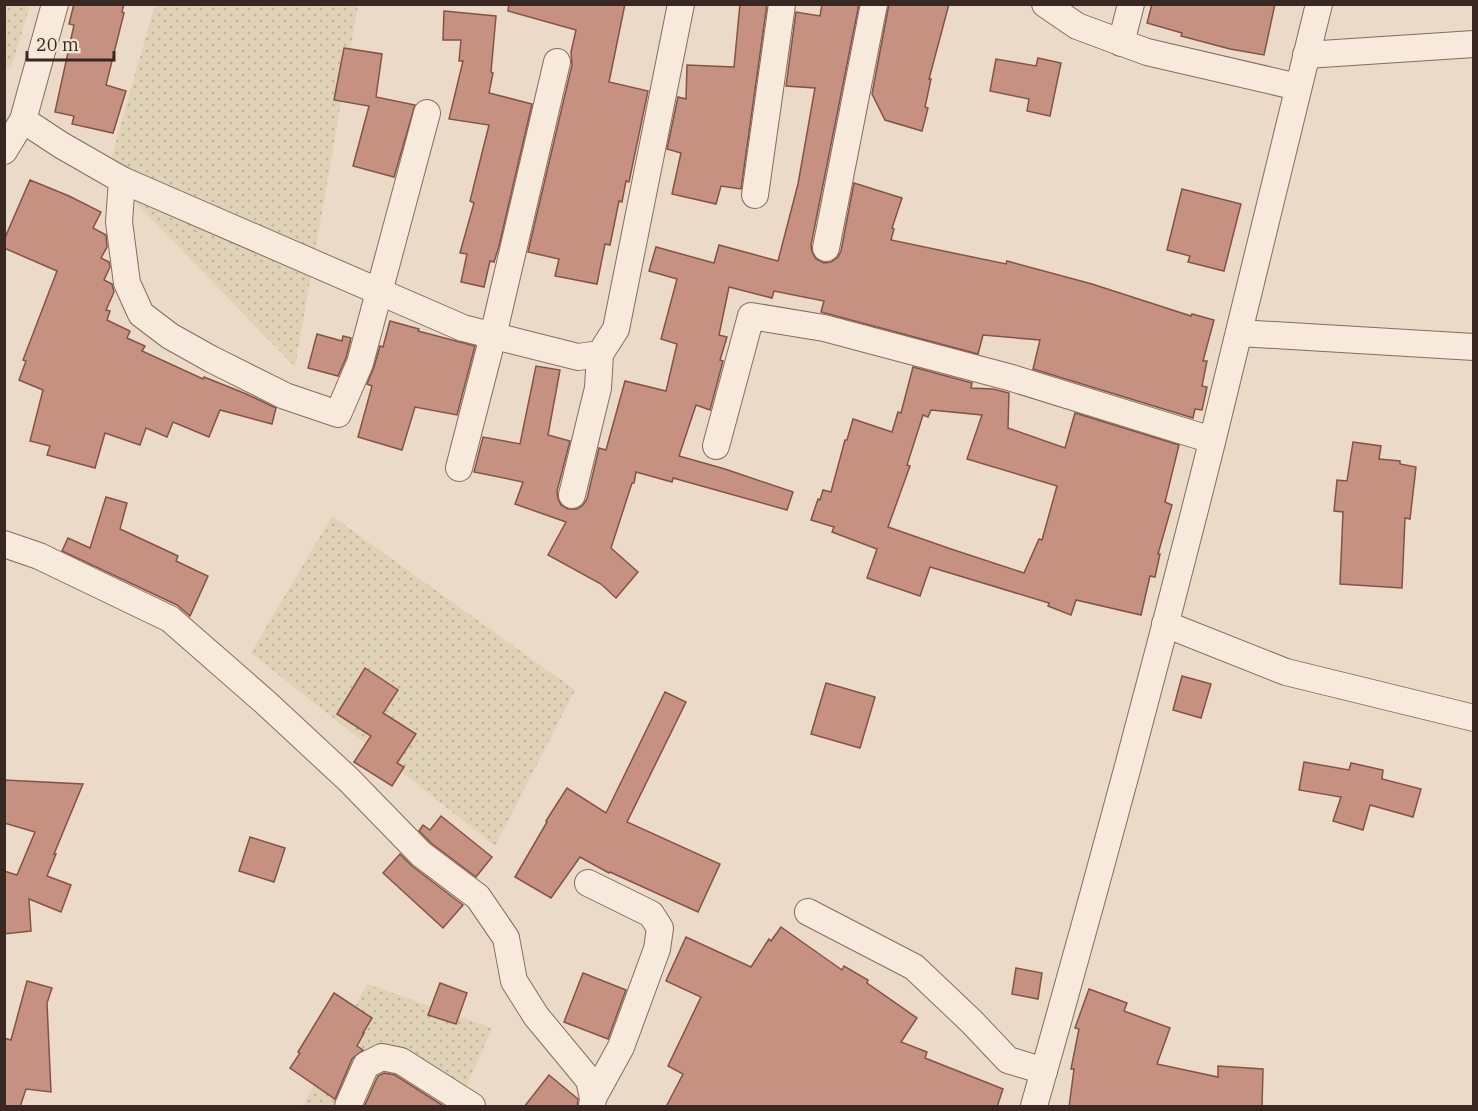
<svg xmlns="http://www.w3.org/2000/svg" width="1478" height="1111" font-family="'IBM Plex Serif',serif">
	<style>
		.farmland { fill: url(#farmland-dots) }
		.building { fill: #c69181; stroke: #835346; stroke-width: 1.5; fill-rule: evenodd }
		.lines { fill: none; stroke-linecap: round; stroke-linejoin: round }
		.minor-casing { stroke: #866c5e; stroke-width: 28 }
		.minor { stroke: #f7e9db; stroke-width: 26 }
	</style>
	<defs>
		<pattern id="farmland-dots" width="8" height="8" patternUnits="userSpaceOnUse" patternTransform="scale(1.5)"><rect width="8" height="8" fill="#e0d2b6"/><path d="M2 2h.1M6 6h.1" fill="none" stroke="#c1b49c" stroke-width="1.8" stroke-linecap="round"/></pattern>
	</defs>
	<rect width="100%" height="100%" fill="#ebdac8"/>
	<g class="farmland">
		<path d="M4,5H30L11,68L5,66Z"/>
		<path d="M155,5H358L295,367L107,173Z"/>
		<path d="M332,516L575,690L495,846L251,653Z"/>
		<path d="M367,984L492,1028L458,1106H303Z"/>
	</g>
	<g class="building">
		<path d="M74,4H124L122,12L124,13L106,85L126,91L113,133L72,124L74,116L55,112L74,25L69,24Z"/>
		<path d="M509,4H625L609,82L648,91L629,182L626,181L622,202L619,201L610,245L605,244L597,284L555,276L559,259L528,252L572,65L571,52L576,30L508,11Z"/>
		<path d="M740,4H767L741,189L721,186L716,204L672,194L681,153L667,149L678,97L686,99L687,65L734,67Z"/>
		<path d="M822,4H859L811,245L812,252L816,259L824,263L831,262L838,257L841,251L854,183L902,198L892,228L894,229L891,240L1006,264L1007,261L1092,284L1191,316L1192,314L1214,320L1203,361H1207L1202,386L1207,387L1202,410L1195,409L1193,418L1033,369L1040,340L983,335L978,354L821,312L824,301L774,291L772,298L729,287L719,335L727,337L720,360L723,361L710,410L696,405L679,456L725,469L793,492L787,510L673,478L672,482L636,472L634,483H632L611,548L638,572L616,598L601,584L548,555L566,522L515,504L523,482L474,472L483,437L520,444L536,366L560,370L548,435L570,441L557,491L558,499L561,505L568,509H577L583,505L587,499L599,448L606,450L625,381L666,391L677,344L661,339L677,279L649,271L656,247L714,263L719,245L778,261L798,184L815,88L786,86L796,12L820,16Z"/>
		<path d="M889,4H949L929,79H931L925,107L928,108L922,131L885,120L872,94Z"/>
		<path d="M1152,4H1275L1264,55L1230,49L1181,36L1182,33L1147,23Z"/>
		<path d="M444,11L496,16L491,72L493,73L489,93L532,104L499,246L494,262L490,261L484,287L461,282L467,254L460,253L474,203L470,201L489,125L449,119L463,61H459L461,40H443Z"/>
		<path d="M344,48L382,54L376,97L415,105L394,177L353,166L369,106L334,100Z"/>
		<path d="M1038,58L1061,63L1050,116L1027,111L1029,99L990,91L996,59L1036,66Z"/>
		<path d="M30,180L69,196L101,212L93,228L106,235L107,247L101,258L109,262L110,267L104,280L112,284L114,292L106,310L110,311L107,320L130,331L127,338L145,346L142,351L203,379L204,377L244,393L276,408L272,424L220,410L209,437L173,422L167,437L146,428L140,445L105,433L95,468L47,455L50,446L30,441L43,390L19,380L26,361L23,360L57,271L4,248V240Z"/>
		<path d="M1182,189L1241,204L1224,271L1188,262L1190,256L1167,250Z"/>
		<path d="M390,321L419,329L418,331L475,346L457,415L415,407L402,450L358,437L372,386L367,384L374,367L380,346L383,347Z"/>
		<path d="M317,334L342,341L343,336L351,338L346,358L338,376L308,368Z"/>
		<path d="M913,367L972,383L971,388L993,389L1009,393L1008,428L1065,448L1075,413L1179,445L1165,502L1172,505L1158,554H1160L1155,577L1150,576L1141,615L1076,600L1071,615L1048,606L1049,603L930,567L920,596L867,578L877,549L832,532L834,527L811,520L818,499L820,500L823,490L831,492L845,440H847L853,419L892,432L898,412L901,413ZM931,410L982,415L967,459L1057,486L1042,540L1039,539L1024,573L951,549L888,527L910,466L907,465L923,415L928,417Z"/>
		<path d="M1353,442L1381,446L1379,459L1400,461V464L1416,467L1410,519L1405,518L1402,588L1340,584L1343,512L1334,511L1337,480L1347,481Z"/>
		<path d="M106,497L127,503L120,529L178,556L176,561L208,576L190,616L177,605L62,551L68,538L90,548Z"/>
		<path d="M365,668L398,690L383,713L416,734L397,763L404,767L392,786L354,762L371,736L337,714Z"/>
		<path d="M1182,676L1211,684L1201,718L1173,710Z"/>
		<path d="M826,683L875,697L860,748L811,734Z"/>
		<path d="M665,692L686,702L627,822L720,864L698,912L610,872L609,873L580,857L551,898L515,877L547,822L546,821L567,788L606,813Z"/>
		<path d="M1304,762L1349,770L1351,763L1383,770L1382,779L1421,789L1413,817L1370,805L1363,830L1333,821L1341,797L1299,790Z"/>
		<path d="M4,780L83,784L54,854H56L47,876L71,885L61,912L29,899L31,931L4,934V871L17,875L35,832L4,823Z"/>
		<path d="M441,816L492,857L476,877L431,843L419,831L423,825L430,830Z"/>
		<path d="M250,837L285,848L274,882L239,871Z"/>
		<path d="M400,854L412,866L463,905L443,928L383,873Z"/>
		<path d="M781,927L842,970L844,966L868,980L867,983L917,1018L901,1042L927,1052L925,1058L1003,1089L997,1107H666L683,1074L668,1066L701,997L666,981L686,937L751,967L769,939L771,941Z"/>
		<path d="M1016,968L1042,973L1038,999L1012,994Z"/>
		<path d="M583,973L626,990L608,1039L564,1022Z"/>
		<path d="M27,981L52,988L47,1003L51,1092L26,1089L20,1107H4V1038L11,1040Z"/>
		<path d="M440,983L467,993L456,1024L428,1015Z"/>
		<path d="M1089,989L1127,1003L1124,1011L1170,1028L1157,1064L1218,1077V1066L1263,1069L1262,1107H1069L1074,1069H1071L1079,1029L1075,1028Z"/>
		<path d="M334,993L372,1018L363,1033H364L357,1046L363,1050L352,1059L335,1099L290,1068L300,1053L298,1052Z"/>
		<path d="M384,1073L395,1075L445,1107H364L378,1076Z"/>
		<path d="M549,1075L578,1099L577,1107H524Z"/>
	</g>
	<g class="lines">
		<g class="minor-casing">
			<g id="minor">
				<path d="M1045,4L1077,26L1147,52L1298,87"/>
				<path d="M1121,43L1131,4"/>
				<path d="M1306,55L1474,44"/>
				<path d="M23,120L61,145L122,180L119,222L127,283L141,314L170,336L211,359L285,396L338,414L360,363L427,113"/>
				<path d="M4,151L23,120L55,4"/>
				<path d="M122,180L463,328L578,357L600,354L616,329L681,4"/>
				<path d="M755,195L782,4"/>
				<path d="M826,248L874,4"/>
				<path d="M1239,333L1474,347"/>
				<path d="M716,446L751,316L824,328L1012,378L1212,440"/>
				<path d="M459,468L493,336L557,62"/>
				<path d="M572,495L598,388L600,354"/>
				<path d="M4,544L39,556L170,619L265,702L349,780L421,854L478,897L506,938L514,981L536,1016L589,1080L593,1098L592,1106"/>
				<path d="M1165,624L1286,672L1474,718"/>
				<path d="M588,883L651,914L660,928L657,949L621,1047L593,1098"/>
				<path d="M808,912L914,967L972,1022L1008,1060L1044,1071"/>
				<path d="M348,1106L366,1065L382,1057L401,1061L472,1106"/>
				<path d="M1034,1106C1097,885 1157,662 1213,438C1249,294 1283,149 1319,4"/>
			</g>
		</g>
		<use href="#minor" class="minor"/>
	</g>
	<rect width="1478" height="1111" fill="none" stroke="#382821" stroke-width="12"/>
	<path d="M27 51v9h87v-9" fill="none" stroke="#382821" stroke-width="3"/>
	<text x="36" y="51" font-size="18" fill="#382821" stroke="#f3e6d7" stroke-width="4.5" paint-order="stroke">20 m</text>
</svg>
